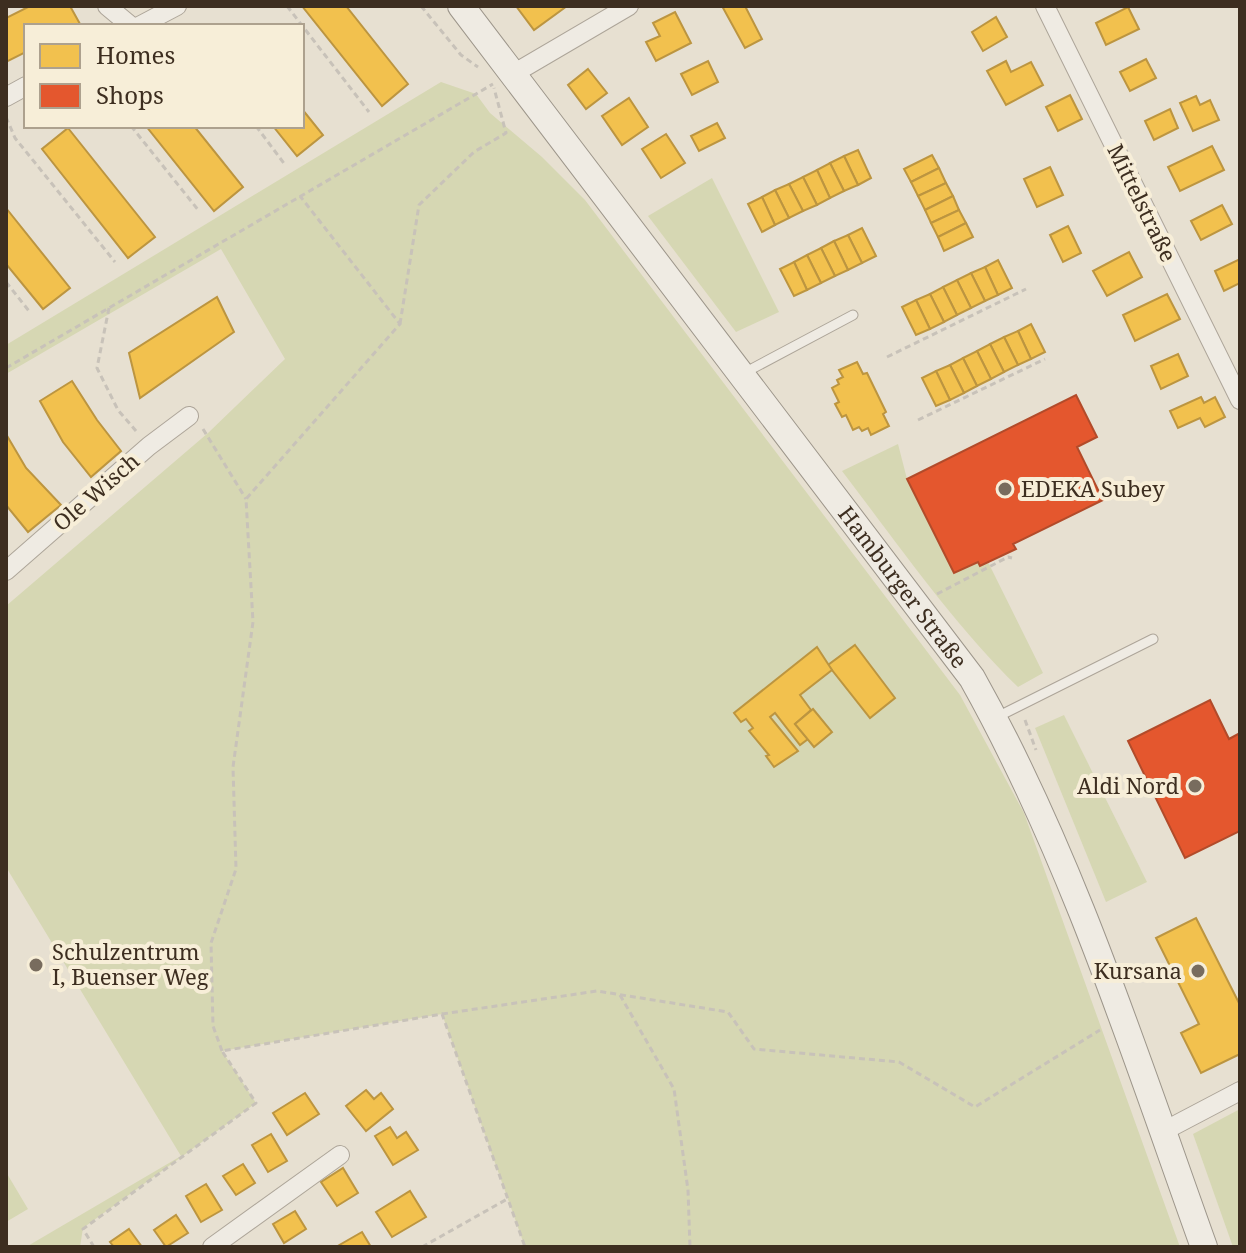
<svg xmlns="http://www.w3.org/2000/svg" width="1246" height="1253" font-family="'Noto Serif',serif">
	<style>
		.green { fill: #d6d7b3 }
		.homes { fill: #f2c14e; stroke: #bc9540; stroke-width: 2 }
		.shops { fill: #e4572e; stroke: #b24b2a; stroke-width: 2 }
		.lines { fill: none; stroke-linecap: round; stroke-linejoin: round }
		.lane-casing { stroke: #ada599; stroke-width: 11 }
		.street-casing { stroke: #ada599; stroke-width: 20 }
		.secondary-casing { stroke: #9c958a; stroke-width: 28 }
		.path { stroke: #c8c2b9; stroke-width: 3; stroke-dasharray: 6 4; stroke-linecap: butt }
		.lane { stroke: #efebe3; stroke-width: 9 }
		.street { stroke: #efebe3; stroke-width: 18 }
		.secondary { stroke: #efebe3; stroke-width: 26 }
		.poi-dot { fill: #786c5e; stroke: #f7eed8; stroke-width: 3 }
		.labels { text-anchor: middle; stroke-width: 8; stroke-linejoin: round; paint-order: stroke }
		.street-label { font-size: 22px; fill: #3d2e20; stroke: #f7eed8 }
		.poi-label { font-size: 22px; fill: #3d2e20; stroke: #f7eed8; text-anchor: start }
	</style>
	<rect width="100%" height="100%" fill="#e7e0d1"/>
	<g class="green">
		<path d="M441,82L476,94L490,113L542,157L585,200L960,695L1024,813L1180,1247H525L442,1014L222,1051L256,1103L83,1228L80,1247H26L181,1156L6,867V606L208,433L285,359L221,249L6,374V345Z"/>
		<path d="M712,178L779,312L736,332L648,216Z"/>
		<path d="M898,444L907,479L954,573L978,562L980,566L988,562L1043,673L1018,687C952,623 898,544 842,471Z"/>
		<path d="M1064,715L1147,882L1106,902L1035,728Z"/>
		<path d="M1240,1109V1247H1233L1193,1134Z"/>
		<path d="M6,1172L28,1209L6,1222Z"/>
	</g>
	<g class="homes">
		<path d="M30,6H70L80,24L75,26H26V52L6,62V18Z"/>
		<path d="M302,6H346L408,84L382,106Z"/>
		<path d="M516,6H567L534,30Z"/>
		<path d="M722,6H745L762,39L745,48Z"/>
		<path d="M1128,7L1139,29L1106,45L1096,23Z"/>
		<path d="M675,12L691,43L656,61L646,42L660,36L653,23Z"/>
		<path d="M996,17L1007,37L983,51L972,32Z"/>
		<path d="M1146,59L1156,78L1130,91L1120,72Z"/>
		<path d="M708,61L718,82L692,95L681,74Z"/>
		<path d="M1006,61L1011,72L1031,62L1043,85L1006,105L987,71Z"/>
		<path d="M588,69L607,93L586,109L568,85Z"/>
		<path d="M1070,95L1082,119L1058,131L1046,107Z"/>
		<path d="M1196,96L1200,105L1210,100L1219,120L1193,131L1180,103Z"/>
		<path d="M629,98L648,127L622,145L602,116Z"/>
		<path d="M302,109L323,135L297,156L273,126H302Z"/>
		<path d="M1170,109L1178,128L1154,140L1145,121Z"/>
		<path d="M717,123L725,138L699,151L691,136Z"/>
		<path d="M146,126H194L243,187L214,211Z"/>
		<path d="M68,128L155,237L128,258L42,149Z"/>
		<path d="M666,134L685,163L661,178L642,149Z"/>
		<path d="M1212,146L1224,170L1180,191L1168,167Z"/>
		<path d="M858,150L871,178L858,185L844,156Z"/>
		<path d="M932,155L939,168L911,182L904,169Z"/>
		<path d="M844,156L858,185L844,191L830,163Z"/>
		<path d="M830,163L844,191L830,198L817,170Z"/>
		<path d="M1050,167L1063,195L1037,207L1024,179Z"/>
		<path d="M939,168L946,183L918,196L911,182Z"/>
		<path d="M817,170L830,198L817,205L803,177Z"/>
		<path d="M803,177L817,205L803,211L789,184Z"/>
		<path d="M946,183L953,196L925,210L918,196Z"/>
		<path d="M789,184L803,211L789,218L775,190Z"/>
		<path d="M775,190L789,218L775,225L762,197Z"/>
		<path d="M953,196L959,210L931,223L925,210Z"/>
		<path d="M762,197L775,225L762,232L748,204Z"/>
		<path d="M1222,205L1232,224L1201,240L1191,221Z"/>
		<path d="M6,208L70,288L43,309L6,264Z"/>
		<path d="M959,210L966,223L938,237L931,223Z"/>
		<path d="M966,223L973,237L944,251L938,237Z"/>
		<path d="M1068,226L1081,253L1063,262L1050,235Z"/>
		<path d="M862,228L876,256L862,263L848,235Z"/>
		<path d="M848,235L862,263L848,270L834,241Z"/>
		<path d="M834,241L848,270L835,276L821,248Z"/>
		<path d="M821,248L835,276L821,283L807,255Z"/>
		<path d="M1129,252L1142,277L1107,296L1093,271Z"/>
		<path d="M807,255L821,283L807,290L794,262Z"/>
		<path d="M1240,259V283L1224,291L1215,271Z"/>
		<path d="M998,260L1012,288L998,295L985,267Z"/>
		<path d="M794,262L807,290L794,296L780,269Z"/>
		<path d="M985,267L998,295L985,301L971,273Z"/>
		<path d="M971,273L985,301L971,308L957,280Z"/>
		<path d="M957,280L971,308L957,315L943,287Z"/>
		<path d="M943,287L957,315L944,322L930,294Z"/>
		<path d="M930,294L944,322L930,329L916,300Z"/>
		<path d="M1167,294L1180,319L1135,341L1123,315Z"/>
		<path d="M217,297L234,332L140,398L129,353Z"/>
		<path d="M916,300L930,329L916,335L902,307Z"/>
		<path d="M1031,324L1045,352L1031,359L1018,331Z"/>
		<path d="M1018,331L1031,359L1018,365L1004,337Z"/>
		<path d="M1004,337L1018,365L1004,372L990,344Z"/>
		<path d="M990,344L1004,372L991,379L977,351Z"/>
		<path d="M977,351L991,379L977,386L963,358Z"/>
		<path d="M1178,354L1188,376L1161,389L1151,366Z"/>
		<path d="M963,358L977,386L964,393L950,365Z"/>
		<path d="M857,362L863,374L867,373L886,412L883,414L889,426L871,435L868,428L862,431L859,427L853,430L846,415L842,417L835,404L839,402L832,388L839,384L837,380L843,377L839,370Z"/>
		<path d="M950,365L964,393L950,400L936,371Z"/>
		<path d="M936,371L950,400L936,406L922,378Z"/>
		<path d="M72,381L97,420L121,451L91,477L63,442L40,401Z"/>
		<path d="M1201,397L1204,403L1215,397L1225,417L1205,427L1200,418L1178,428L1170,411Z"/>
		<path d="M6,434L26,468L61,505L28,532L6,505Z"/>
		<path d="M855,645L895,698L870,718L828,665Z"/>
		<path d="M817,647L832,670L800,695L811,710L795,724L808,739L800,745L775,713L770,717L798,751L774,767L766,756L769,755L749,731L753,728L746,719L741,722L734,713Z"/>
		<path d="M813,709L832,732L814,747L795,724Z"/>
		<path d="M1196,918L1240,1005V1054L1201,1073L1181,1033L1199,1024L1156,938Z"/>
		<path d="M366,1090L374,1099L381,1093L393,1109L366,1131L346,1106Z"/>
		<path d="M305,1093L319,1114L287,1135L273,1113Z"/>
		<path d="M390,1127L397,1138L406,1132L418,1150L393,1165L375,1136Z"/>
		<path d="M271,1134L287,1161L268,1172L252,1145Z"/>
		<path d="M243,1164L255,1183L236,1195L223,1176Z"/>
		<path d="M343,1168L358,1193L337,1206L321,1182Z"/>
		<path d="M206,1184L222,1210L201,1222L186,1196Z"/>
		<path d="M410,1191L426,1217L392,1237L376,1212Z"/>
		<path d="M295,1211L306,1229L284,1243L273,1224Z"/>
		<path d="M176,1215L188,1233L166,1247L154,1230Z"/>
		<path d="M129,1229L142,1247H114L110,1242Z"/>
		<path d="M362,1232L371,1247H336Z"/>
	</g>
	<g class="shops">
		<path d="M1076,395L1097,437L1077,447L1103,500L1013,544L1016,549L980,566L978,562L954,573L907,479Z"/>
		<path d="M1210,700L1229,739L1240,733V831L1185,858L1128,741Z"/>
	</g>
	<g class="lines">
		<g class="lane-casing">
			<g id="lane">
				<path d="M744,373L853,315"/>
				<path d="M995,718L1153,639"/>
			</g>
		</g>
		<g class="street-casing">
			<g id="street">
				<path d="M107,6L131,26"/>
				<path d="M1045,6L1240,400"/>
				<path d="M139,26L177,6"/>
				<path d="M513,74L629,6"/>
				<path d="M6,97L26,86"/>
				<path d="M6,571L149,446L189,416"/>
				<path d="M1162,1132L1240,1091"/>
				<path d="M212,1247L340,1155"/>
			</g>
		</g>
		<g class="secondary-casing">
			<g id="secondary">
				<path id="s1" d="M461,6L972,678C1072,856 1135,1055 1204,1247"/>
			</g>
		</g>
		<g class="path">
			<path d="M287,6L369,112"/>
			<path d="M421,6L461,55L478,67"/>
			<path d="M6,117L15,138L115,262"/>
			<path d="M131,126L199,211"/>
			<path d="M256,126L286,166"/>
			<path d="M6,282L29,311"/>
			<path d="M109,308L97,368L118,410L136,431"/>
			<path d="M400,324L419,205L474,152L506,133L494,88"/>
			<path d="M887,357L1026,289"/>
			<path d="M6,368L493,84"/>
			<path d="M918,420L1045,359"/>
			<path d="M203,429L246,499"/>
			<path d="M937,594L1008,557L1012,558"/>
			<path d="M1025,720L1036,750"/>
			<path d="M620,995L674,1089L688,1190L690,1247"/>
			<path d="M442,1014L597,991L728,1012L754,1049L899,1062L975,1107L1100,1030"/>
			<path d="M222,1051L213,1026L211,943L236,869L233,767L253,622L246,499L400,324L300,196"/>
			<path d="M94,1247L83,1229L256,1103L222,1051L442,1014L525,1247"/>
			<path d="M422,1247L509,1198"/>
		</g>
		<use href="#lane" class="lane"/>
		<use href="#street" class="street"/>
		<use href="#secondary" class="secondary"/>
	</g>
	<g class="poi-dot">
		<circle cx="1005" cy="489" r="8"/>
		<circle cx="1195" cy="786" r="8"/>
		<circle cx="36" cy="965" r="8"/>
		<circle cx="1198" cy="971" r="8"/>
	</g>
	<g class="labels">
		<g class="street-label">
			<text transform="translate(1142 203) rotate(64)" y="8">Mittelstraße</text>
			<text transform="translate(96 492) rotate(-41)" y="8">Ole Wisch</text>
			<text dy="8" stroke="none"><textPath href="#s1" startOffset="730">Hamburger Straße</textPath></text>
		</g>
		<g class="poi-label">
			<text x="1021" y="497">EDEKA Subey</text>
			<text x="1179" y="794" text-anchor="end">Aldi Nord</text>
			<text x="52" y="960">Schulzentrum<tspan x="52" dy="25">I, Buenser Weg</tspan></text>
			<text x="1182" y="979" text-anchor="end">Kursana</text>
		</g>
	</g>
	<rect width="1246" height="1253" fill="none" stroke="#3d2e20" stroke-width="16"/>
	<rect x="24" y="24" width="280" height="104" fill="#f7eed8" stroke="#ada18e" stroke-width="2"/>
	<rect x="40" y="44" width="40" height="24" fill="#f2c14e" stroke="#ada18e" stroke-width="2"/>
	<text x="96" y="64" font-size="24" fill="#3d2e20">Homes</text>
	<rect x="40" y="84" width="40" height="24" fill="#e4572e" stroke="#ada18e" stroke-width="2"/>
	<text x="96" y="104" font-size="24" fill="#3d2e20">Shops</text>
</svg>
